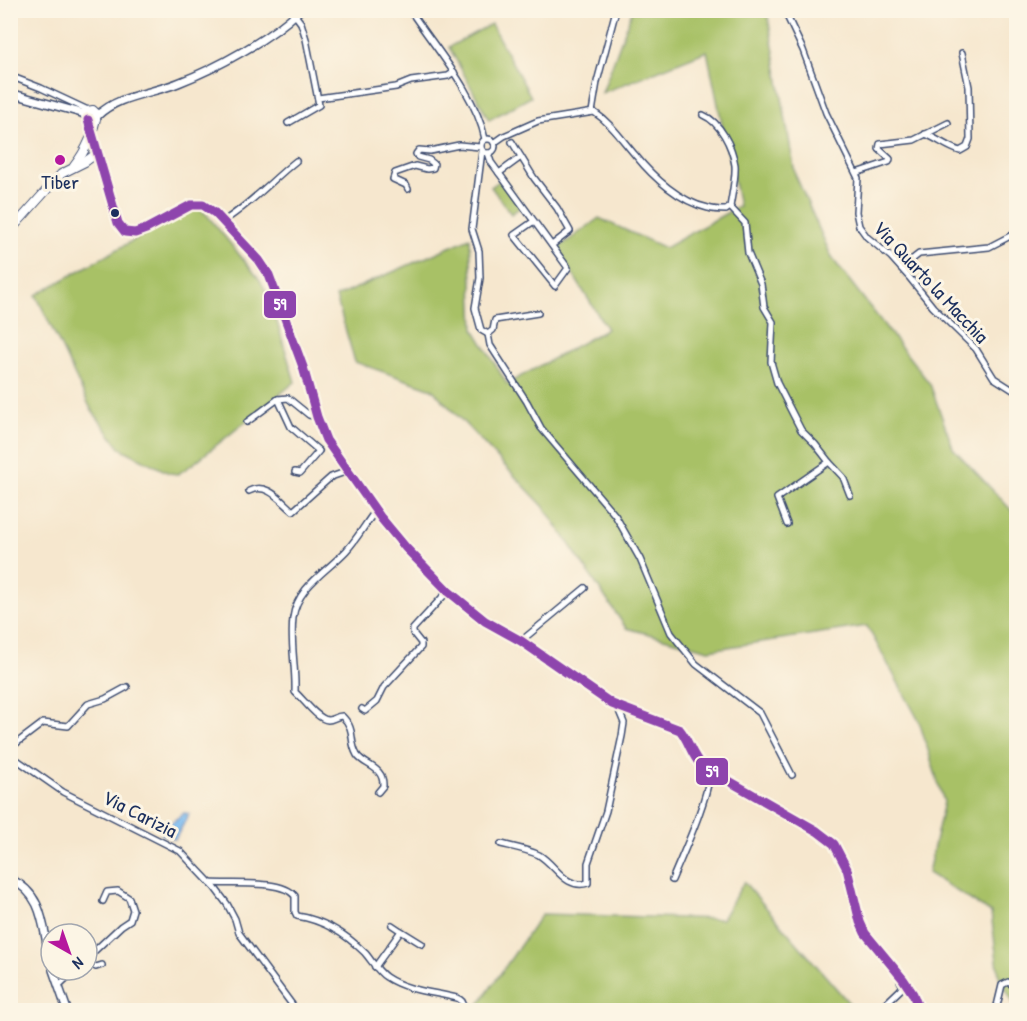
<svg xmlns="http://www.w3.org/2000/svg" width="1027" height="1021" font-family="'Patrick Hand',sans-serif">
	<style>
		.green { fill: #a8c166; stroke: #627862; stroke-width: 1.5 }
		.water { fill: #7dbcf1; stroke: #4c76a8; stroke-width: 1.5 }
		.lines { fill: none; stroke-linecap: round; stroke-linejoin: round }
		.minor-casing { stroke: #3c4b6f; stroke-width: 8 }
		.tertiary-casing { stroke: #3c4b6f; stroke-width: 10 }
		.secondary-casing { stroke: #3c4b6f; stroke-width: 10 }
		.minor { stroke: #fff; stroke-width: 5 }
		.tertiary { stroke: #fff; stroke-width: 7 }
		.secondary { stroke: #fff; stroke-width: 8 }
		.bus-1-casing { stroke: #fcf5e5; stroke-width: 14 }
		.bus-1 { stroke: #8e44ad; stroke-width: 9 }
		.poi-dot { fill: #b5179e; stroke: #fcf5e5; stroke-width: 2 }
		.bus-dot { fill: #1b2f5e; stroke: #fcf5e5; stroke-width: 2 }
		.labels { text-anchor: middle; stroke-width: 6; stroke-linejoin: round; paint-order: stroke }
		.poi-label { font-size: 20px; fill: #1b2f5e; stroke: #fcf5e5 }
		.street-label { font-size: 20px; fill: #1b2f5e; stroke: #fcf5e5 }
		.line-badge { stroke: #fcf5e5; stroke-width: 2 }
		.badge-label { font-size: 16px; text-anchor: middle; font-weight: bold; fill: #fff }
	</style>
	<rect width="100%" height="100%" fill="#fcf5e5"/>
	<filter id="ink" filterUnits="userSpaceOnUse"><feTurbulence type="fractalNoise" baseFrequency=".0167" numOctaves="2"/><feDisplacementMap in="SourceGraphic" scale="12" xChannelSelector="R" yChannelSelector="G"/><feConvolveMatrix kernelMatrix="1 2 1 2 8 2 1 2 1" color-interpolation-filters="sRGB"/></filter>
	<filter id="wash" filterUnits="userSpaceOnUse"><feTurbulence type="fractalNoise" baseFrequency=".008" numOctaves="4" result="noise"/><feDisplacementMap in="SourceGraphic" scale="24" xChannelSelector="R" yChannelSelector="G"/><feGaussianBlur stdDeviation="1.35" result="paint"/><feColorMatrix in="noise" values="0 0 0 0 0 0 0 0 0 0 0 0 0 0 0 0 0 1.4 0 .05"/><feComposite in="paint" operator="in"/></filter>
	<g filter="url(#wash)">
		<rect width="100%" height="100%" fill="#f6e7ce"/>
		<g class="green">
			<path d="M632,11H767L795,174L832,258L930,384L953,448L1016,515V1008L999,976L991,913L928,873L944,802L919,721L867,626L709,650L626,628L544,507L432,389L355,362L336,297L470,238L474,329L507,384L607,329L557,249L599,218L665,248L739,206L707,51L602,93Z"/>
			<path d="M491,24L531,97L489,120L449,47Z"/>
			<path d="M502,179L522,206L511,214L491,187Z"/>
			<path d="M198,208L207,215L260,280L270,299L295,382L193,464L178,474L169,473L120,448L91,409L36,295L189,209Z"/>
			<path d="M744,882L855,1010H475L542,914L722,919Z"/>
		</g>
		<path class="water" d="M184,813L189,814L175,839L161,834L162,830Z"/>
	</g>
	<g filter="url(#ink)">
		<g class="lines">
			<g class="minor-casing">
				<g id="minor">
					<path d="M410,10C435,48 476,94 485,139"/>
					<path d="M787,10V16L803,50L826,113L858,178L856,212L859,226L867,237L891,257L909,277L933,307L976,349L994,378L1016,392"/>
					<path d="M10,76L41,88L88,110"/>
					<path d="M318,98L396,87L411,81L448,76L454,72"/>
					<path d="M592,112L597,82L616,10"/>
					<path d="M288,123L319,105L306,39L301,23L295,15"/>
					<path d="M925,134C938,139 947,147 960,151L967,147L970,139L969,87L962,53"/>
					<circle cx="488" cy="146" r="7"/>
					<path d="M512,142L534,178L557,208L570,231L552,245"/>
					<path d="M494,143L504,136L538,121L594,112C612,124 622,140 636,156C653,177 680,202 708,208C714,210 720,210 726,210L730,207C732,194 736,177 735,165C732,146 720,122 703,115"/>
					<path d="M482,151L472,229L479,251L480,278L475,308L481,330L488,334L493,330L495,320L538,313"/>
					<path d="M488,153L491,162L568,268L555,286L514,235L534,221"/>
					<path d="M499,173L521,157"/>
					<path d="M856,173L889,162L890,159L879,149L880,144L914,140L948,123"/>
					<path d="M408,189L406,185L393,179L395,173L415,166L427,169L433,168L434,164L429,160L418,157L416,154L419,150L430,151L459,145L480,147"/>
					<path d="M730,207L745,223L748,253L761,284L764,307L773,322L771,362L777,383L801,430L815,444L829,462L777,498L787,524"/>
					<path d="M222,222C250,205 271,181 296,161"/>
					<path d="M901,268L919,254L989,247L1016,233"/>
					<path d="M488,334L490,345L527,402L541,428L615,515L640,559L671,633L696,664L760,713L792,775"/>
					<path d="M278,399L291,427L319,451L300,473L295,472"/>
					<path d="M247,422L278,399L288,398L309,415L317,417"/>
					<path d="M829,462L843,477L850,495"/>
					<path d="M249,491C267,482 280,500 293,511L331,477L348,471"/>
					<path d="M376,510C366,523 357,539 346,551C326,572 297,587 293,618C290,643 296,668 295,692C304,700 317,719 328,720C333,720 336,716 342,716C357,731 348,739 357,755C364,766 384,766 383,786L378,792"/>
					<path d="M521,641L585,588"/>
					<path d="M362,709L365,711L377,701L384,687L421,647V643L413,633V629L448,591"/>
					<path d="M10,748L43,723L68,726L88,704L105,699L127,687"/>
					<path d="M10,755L63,792L180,851L215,888L227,904L235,919L239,933L296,1010"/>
					<path d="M501,844C513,847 529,850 539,855C556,865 565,890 588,883V863L606,811L622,736L624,723L617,706"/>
					<path d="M672,880C687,844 704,809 711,771"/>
					<path d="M210,883C231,885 282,879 295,896V912L297,916C323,920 346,934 365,953C372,961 377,971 386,977C407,991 434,992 457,998C463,1000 464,1005 463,1010"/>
					<path d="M392,925L401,931"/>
					<path d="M87,958L121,926L130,920L133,910L129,898L118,891L107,892L103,901"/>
					<path d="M87,962L96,967L102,965"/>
					<path d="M375,967L401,931L422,944"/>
					<path d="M58,986L75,970"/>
					<path d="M879,1010L900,990L903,986L900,981"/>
					<path d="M996,1010L1002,985L1008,982L1016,987"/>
				</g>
			</g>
			<g class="tertiary-casing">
				<g id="tertiary">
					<path d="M10,93L85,114"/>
					<path d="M97,116C118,95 151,94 178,83C217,68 270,39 300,10"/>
					<path d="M10,879C46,895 42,930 51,962"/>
					<path d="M53,970L67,1010"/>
				</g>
			</g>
			<g class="secondary-casing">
				<g id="secondary">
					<path d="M88,120L118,223L125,232L135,233L146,229L191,205H203L215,213L259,260L269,275L303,367L317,417L326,440L381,518L406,548L448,591L485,621L521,641L612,704L680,730C689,741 691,754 701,765L817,831L834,844L847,869L860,922L865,933L903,979L913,994L919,1010"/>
					<path d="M74,166C87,149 93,134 97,114L93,110L87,111L85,116L88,120L93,121L96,119"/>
					<path d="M10,231L61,174L85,162L97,153"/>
				</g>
			</g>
			<use href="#minor" class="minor"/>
			<use href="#tertiary" class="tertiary"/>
			<use href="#secondary" class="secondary"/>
			<g class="bus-1-casing">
				<path id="bus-1" d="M88,120L118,223L125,232L135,233L146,229L191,205H203L215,213L259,260L269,275L303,367L317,417L326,440L381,518L406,548L448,591L485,621L521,641L612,704L680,730C689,741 691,754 701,765L817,831L834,844L847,869L860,922L865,933L903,979L913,994L919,1010"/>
			</g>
			<use href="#bus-1" class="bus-1"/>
		</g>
	</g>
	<circle class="poi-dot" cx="60" cy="160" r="6"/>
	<circle class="bus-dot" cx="115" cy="213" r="5"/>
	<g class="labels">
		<g class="poi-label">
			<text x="60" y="189">Tiber</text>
		</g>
		<g class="street-label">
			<text transform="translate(931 282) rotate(47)" y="7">Via Quarto la Macchia</text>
			<text transform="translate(140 814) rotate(27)" y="7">Via Carizia</text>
		</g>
	</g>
	<g class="line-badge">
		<rect x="263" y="290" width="34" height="29" rx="6" fill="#8e44ad"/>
		<rect x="695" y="757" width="34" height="29" rx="6" fill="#8e44ad"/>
	</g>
	<g class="badge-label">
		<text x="280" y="310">59</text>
		<text x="712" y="777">59</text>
	</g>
	<rect width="1027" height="1021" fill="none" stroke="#fcf5e5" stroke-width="36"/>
	<g transform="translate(69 952) rotate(140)"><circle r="28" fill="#fcf5e5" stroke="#a2a6af" stroke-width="1.5"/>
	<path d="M0-4.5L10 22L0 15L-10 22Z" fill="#b5179e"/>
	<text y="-9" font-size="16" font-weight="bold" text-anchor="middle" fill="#1b2f5e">N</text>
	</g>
</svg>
